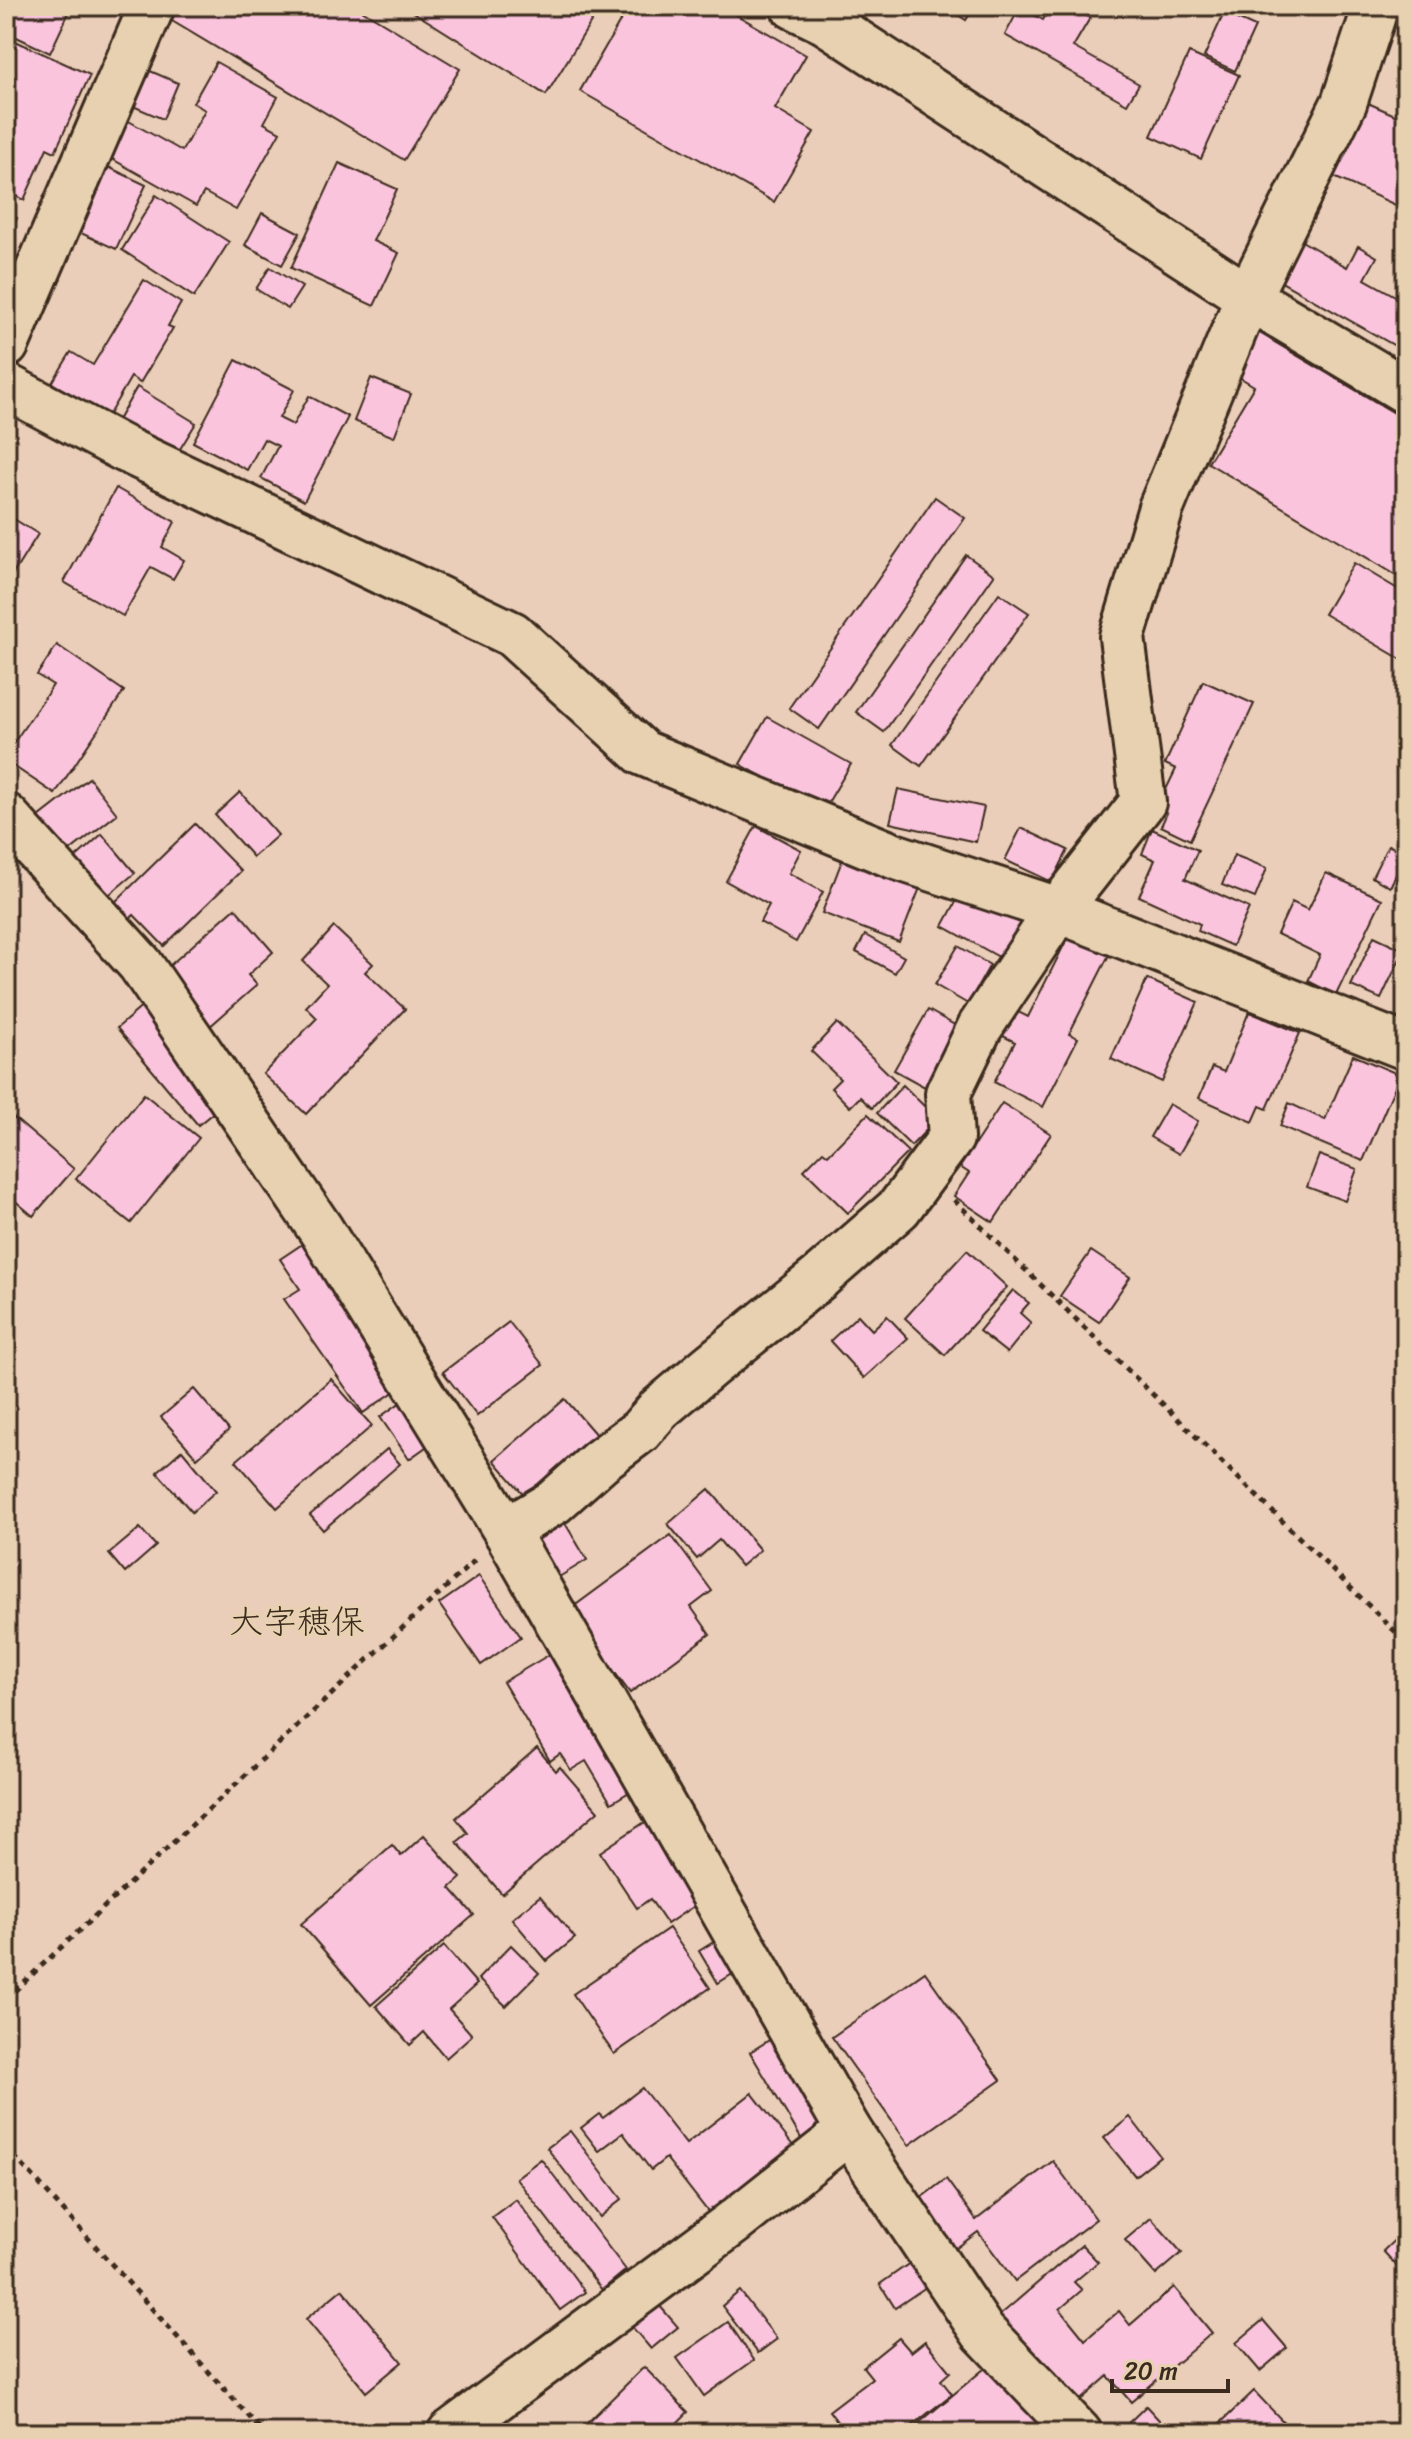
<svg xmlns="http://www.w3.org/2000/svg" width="1412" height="2439" font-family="Sriracha,'Klee One',sans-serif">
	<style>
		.building { fill: #fbc4dd; stroke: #3b2a1e; stroke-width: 2 }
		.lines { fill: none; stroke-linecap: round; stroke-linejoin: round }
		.minor-casing { stroke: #3b2a1e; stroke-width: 50 }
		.path { stroke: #3b2a1e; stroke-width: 5; stroke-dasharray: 6 6; stroke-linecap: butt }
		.minor { stroke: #e7d1b0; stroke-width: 44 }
		.labels { text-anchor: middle; stroke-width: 6; stroke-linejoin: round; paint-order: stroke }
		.quarter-label { font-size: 34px; fill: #3b2a1e; stroke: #e7d1b0 }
	</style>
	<rect width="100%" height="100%" fill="#ebceb9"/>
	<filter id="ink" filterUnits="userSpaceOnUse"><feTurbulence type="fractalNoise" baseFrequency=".0125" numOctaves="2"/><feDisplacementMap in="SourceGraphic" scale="16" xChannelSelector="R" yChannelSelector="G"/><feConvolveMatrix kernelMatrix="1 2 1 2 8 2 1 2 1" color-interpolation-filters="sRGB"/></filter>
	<g filter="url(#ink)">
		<g class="building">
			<path d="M6,6H72L50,53L6,32Z"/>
			<path d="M168,6H355L460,69L404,160L162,15Z"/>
			<path d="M404,6H601L546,95Z"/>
			<path d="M629,6H721L806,55L775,109L814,132L774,202L580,91Z"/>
			<path d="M944,6H975L966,20Z"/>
			<path d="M1051,6H1069L1090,18L1073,47L1139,84L1127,104L1005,35L1020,7L1043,20Z"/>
			<path d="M1224,13L1255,27L1235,71L1204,57Z"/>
			<path d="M11,39L90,75L55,152L47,148L24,200L6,192V50Z"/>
			<path d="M1189,53L1239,75L1201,159L1151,136Z"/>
			<path d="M216,62L278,97L264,123L280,132L236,210L204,192L196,206L98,151L118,115L182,151L205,110L193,103Z"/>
			<path d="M141,67L178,83L163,119L126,103Z"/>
			<path d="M1368,103L1406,120V199L1402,208L1334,177Z"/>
			<path d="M339,163L397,189L373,241L399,253L374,306L291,268Z"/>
			<path d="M102,164L146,185L116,249L72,229Z"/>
			<path d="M156,195L229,242L194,297L122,250Z"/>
			<path d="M6,213L17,218L6,244Z"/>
			<path d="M262,213L300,233L282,265L245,245Z"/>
			<path d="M1300,240L1347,267L1358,246L1377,257L1365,279L1406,302V352L1278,280Z"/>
			<path d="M270,267L302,287L288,309L256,289Z"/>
			<path d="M144,280L181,303L168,326L173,328L140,383L131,377L108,416L52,383L71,352L93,365Z"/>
			<path d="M1256,331L1406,420V581L1208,463L1254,386L1231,372Z"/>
			<path d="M236,360L294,390L279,418L293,425L309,396L348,417L304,501L261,478L278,446L264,439L247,470L193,442Z"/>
			<path d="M371,378L411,394L394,437L354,421Z"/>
			<path d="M137,387L196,423L175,457L117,422Z"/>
			<path d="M116,488L175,522L162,547L184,560L173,579L151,567L123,616L64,582Z"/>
			<path d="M935,497L965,518L819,729L789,708Z"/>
			<path d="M6,514L38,534L6,585Z"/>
			<path d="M966,555L994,575L884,732L856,712Z"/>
			<path d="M1354,563L1406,594V662L1324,614Z"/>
			<path d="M999,593L1029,613L921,766L892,745Z"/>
			<path d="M57,645L124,691L55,794L6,761V754L53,685L37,675Z"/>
			<path d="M1203,681L1254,704L1190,840L1161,826L1167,813L1157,808L1176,769L1165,764Z"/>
			<path d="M767,717L851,764L823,811L740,764Z"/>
			<path d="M89,778L117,814L67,853L39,817Z"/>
			<path d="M898,789L984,807L976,842L890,823Z"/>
			<path d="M240,792L278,835L253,857L215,815Z"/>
			<path d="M195,824L241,871L164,946L134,915L125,923L110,907Z"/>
			<path d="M756,826L801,850L789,873L823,892L796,942L760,922L769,905L726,881Z"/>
			<path d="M1021,828L1068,850L1052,882L1005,860Z"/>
			<path d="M1152,829L1198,850L1185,879L1249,908L1232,946L1198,931L1200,924L1139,896L1155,860L1142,854Z"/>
			<path d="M102,834L135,873L105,898L73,860Z"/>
			<path d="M1388,845L1406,854L1390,887L1372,877Z"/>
			<path d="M844,855L921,885L899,942L822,913Z"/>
			<path d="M1234,855L1267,868L1255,898L1222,885Z"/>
			<path d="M1326,873L1382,899L1336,995L1308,981L1320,955L1277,934L1292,902L1308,910Z"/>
			<path d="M963,889L1029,925L1008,962L943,926Z"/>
			<path d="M235,908L273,952L248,975L257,985L208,1028L160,974Z"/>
			<path d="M1074,925L1114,945L1069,1034L1078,1038L1043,1107L994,1082L1015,1042L989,1029L1002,1004L1028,1017Z"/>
			<path d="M334,927L373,964L365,972L405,1009L306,1114L263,1074L317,1018L306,1007L327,984L303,961Z"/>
			<path d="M865,935L904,957L895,973L856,952Z"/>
			<path d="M1374,936L1404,950L1381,999L1351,986Z"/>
			<path d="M958,946L990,965L968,1004L935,985Z"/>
			<path d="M1147,979L1198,1002L1162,1082L1111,1059Z"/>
			<path d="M144,1005L225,1103L198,1125L117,1028Z"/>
			<path d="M928,1010L965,1031L932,1091L894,1070Z"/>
			<path d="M1249,1012L1300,1033L1267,1109L1260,1106L1253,1122L1199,1098L1212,1067L1224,1072Z"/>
			<path d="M837,1023L897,1082L872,1108L860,1097L850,1107L831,1088L840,1079L811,1051Z"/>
			<path d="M1353,1055L1400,1075L1363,1161L1280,1126L1289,1103L1325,1120Z"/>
			<path d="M903,1085L937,1119L911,1146L877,1113Z"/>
			<path d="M144,1094L199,1138L131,1223L76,1179Z"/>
			<path d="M1002,1103L1051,1134L993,1222L954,1196L969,1173L960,1167Z"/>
			<path d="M1169,1104L1198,1121L1179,1154L1150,1137Z"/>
			<path d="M868,1114L908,1152L848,1213L804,1170L823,1151L828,1155Z"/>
			<path d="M14,1118L74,1169L33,1216L6,1193V1127Z"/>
			<path d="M1319,1155L1357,1169L1345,1201L1307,1187Z"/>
			<path d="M310,1239L408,1382L363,1413L284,1299L300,1289L280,1259Z"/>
			<path d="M967,1250L1007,1287L945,1355L905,1318Z"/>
			<path d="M1091,1251L1130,1277L1099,1322L1060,1296Z"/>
			<path d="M1013,1290L1029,1303L1020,1313L1031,1323L1007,1353L979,1331Z"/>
			<path d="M858,1315L872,1330L887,1316L908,1338L864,1378L830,1341Z"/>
			<path d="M509,1322L543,1365L477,1416L443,1372Z"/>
			<path d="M331,1379L372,1426L277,1508L236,1461Z"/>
			<path d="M194,1389L229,1430L197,1458L161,1417Z"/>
			<path d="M565,1399L597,1436L526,1497L494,1460Z"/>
			<path d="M404,1400L433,1442L409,1459L380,1417Z"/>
			<path d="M387,1449L400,1464L323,1530L310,1515Z"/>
			<path d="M182,1450L216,1491L192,1512L157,1472Z"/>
			<path d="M709,1489L760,1550L741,1566L719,1540L697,1559L668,1524Z"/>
			<path d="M559,1513L587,1560L554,1580L525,1534Z"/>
			<path d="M140,1528L156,1546L125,1573L109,1554Z"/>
			<path d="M671,1535L712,1591L691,1607L710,1634L630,1693L569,1610Z"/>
			<path d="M479,1576L521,1637L481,1665L439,1604Z"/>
			<path d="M557,1650L639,1786L611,1803L586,1761L571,1770L560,1754L550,1761L503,1682Z"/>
			<path d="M537,1748L556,1771L560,1767L598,1811L502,1894L457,1842L468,1833L456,1818Z"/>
			<path d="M648,1820L701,1901L667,1924L650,1899L637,1908L600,1852Z"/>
			<path d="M424,1835L461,1878L450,1888L474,1915L371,2005L301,1924L392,1845L401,1856Z"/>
			<path d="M540,1896L575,1938L547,1961L512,1919Z"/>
			<path d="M669,1928L710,1988L614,2054L573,1994Z"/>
			<path d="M720,1938L739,1970L718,1983L699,1951Z"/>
			<path d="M511,1945L539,1973L506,2006L478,1979Z"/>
			<path d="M444,1946L477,1984L449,2009L472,2035L446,2058L424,2032L410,2045L376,2006Z"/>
			<path d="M925,1972L1001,2080L909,2145L832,2037Z"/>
			<path d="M779,2034L834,2127L805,2145L750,2052Z"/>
			<path d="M642,2088L686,2144L752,2093L794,2147L709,2213L666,2158L651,2170L623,2133L599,2151L581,2128L599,2114L603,2118Z"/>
			<path d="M1130,2117L1160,2156L1135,2176L1104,2138Z"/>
			<path d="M570,2131L622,2199L600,2217L547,2148Z"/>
			<path d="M541,2159L626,2270L602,2290L516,2178Z"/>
			<path d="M1053,2161L1096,2219L1015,2281L978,2232L951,2252L914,2203L946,2179L976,2220Z"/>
			<path d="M516,2199L585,2292L560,2310L492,2217Z"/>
			<path d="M1151,2218L1182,2253L1156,2275L1125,2240Z"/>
			<path d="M1406,2229V2276L1383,2251Z"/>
			<path d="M1082,2245L1098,2262L1074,2282L1082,2290L1060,2309L1085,2340L1119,2311L1130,2325L1174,2287L1212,2333L1131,2402L1108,2376L1068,2411L992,2322Z"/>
			<path d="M910,2263L926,2287L895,2308L880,2284Z"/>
			<path d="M342,2289L402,2362L366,2392L306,2319Z"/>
			<path d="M740,2291L777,2339L758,2353L722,2306Z"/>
			<path d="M659,2305L678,2327L651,2349L632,2327Z"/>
			<path d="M1263,2320L1287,2348L1260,2371L1236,2343Z"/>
			<path d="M728,2322L754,2360L704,2396L677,2358Z"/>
			<path d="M899,2338L911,2352L925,2341L950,2372L941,2380L952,2394L903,2433H846L829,2411L872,2378L863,2367Z"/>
			<path d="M990,2364L1047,2433H987L979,2424L968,2433H907Z"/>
			<path d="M644,2367L688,2412L667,2433H577Z"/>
			<path d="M1254,2391L1294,2433H1210Z"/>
			<path d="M1146,2406L1171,2433H1118Z"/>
			<path d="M539,2423L549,2433H528Z"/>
		</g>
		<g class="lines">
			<g class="minor-casing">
				<g id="minor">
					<path d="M793,6L826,22L1248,297L1406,391"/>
					<path d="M6,345L152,6"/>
					<path d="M6,386L124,449L512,634L643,753L894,856L1058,910L1406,1047"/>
					<path d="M6,816L140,964L321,1230L506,1531L849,2131L983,2332L1079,2433"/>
					<path d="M506,1531L554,1502L600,1461L640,1431L659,1409L710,1366L819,1278L899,1208L951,1138L948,1093L980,1027L1058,910L1143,802L1122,637L1161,508L1248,297L1344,103L1376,6"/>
					<path d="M450,2433L734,2222L849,2131"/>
				</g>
			</g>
			<g class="path">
				<path d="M954,1200L1406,1642"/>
				<path d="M6,1999L475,1560"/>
				<path d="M6,2147L264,2433"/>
			</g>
			<use href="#minor" class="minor"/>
		</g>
	</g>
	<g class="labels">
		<g class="quarter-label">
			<text x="297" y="1633">大字穂保</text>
		</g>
	</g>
	<rect width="1412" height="2439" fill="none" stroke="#e7d1b0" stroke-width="32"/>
	<rect x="16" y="16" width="1380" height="2407" fill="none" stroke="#3b2a1e" stroke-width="3" filter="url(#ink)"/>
	<path d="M1112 2379v12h116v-12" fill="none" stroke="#3b2a1e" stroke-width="4"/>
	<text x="1124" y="2379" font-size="24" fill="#3b2a1e" stroke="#e7d1b0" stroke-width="6" paint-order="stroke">20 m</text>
</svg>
